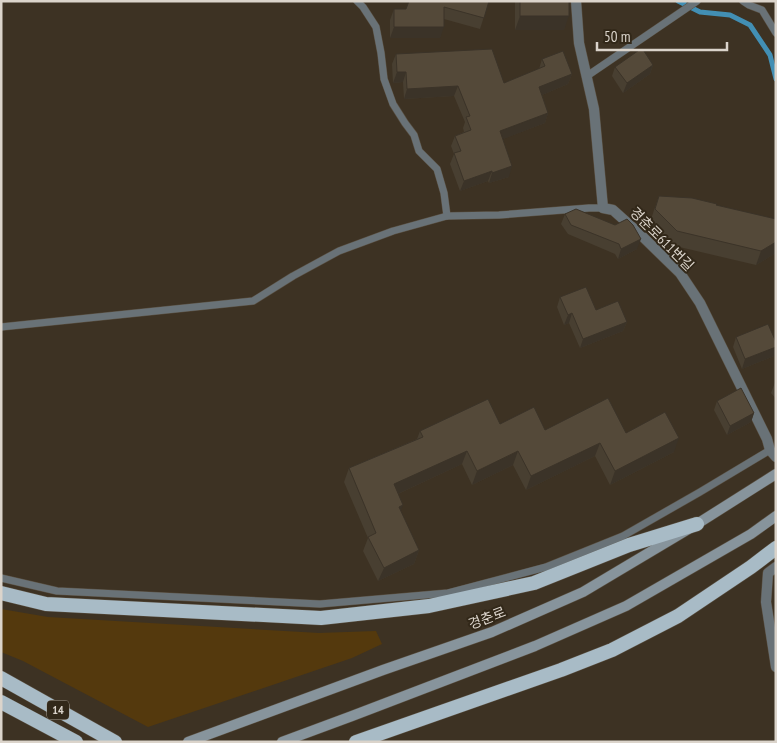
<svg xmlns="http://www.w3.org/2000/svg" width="777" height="743" font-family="'PT Sans Narrow','Noto Sans KR',sans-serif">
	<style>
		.green { fill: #54390d }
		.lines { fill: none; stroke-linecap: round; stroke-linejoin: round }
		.stream { stroke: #428fb4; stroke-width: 5 }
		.service-casing { stroke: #594f41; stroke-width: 8 }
		.minor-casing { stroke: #594f41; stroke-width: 11 }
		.secondary-casing { stroke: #594f41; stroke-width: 11 }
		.trunk-casing { stroke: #594f41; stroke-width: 15 }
		.service { stroke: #697277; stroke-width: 7 }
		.minor { stroke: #697277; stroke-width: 10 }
		.secondary { stroke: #87949c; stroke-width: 10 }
		.trunk { stroke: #a8bbc6; stroke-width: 14 }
		.wall { fill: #483f31 }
		.shaded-wall { fill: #3b3328 }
		.building { fill: #544939; stroke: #3b3328 }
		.labels { text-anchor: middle; stroke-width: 4; stroke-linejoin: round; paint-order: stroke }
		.shield { fill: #322819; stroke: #a8a096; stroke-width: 1 }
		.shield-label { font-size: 12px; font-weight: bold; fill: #dbd4cb }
		.street-label { font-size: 14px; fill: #dbd4cb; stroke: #322819 }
	</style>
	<rect width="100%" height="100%" fill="#3d3223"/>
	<path class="green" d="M1,609L48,617L319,633L376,631L382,644L352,658L148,727L23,661L1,652Z"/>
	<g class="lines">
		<path class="stream" d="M678,1L700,12L730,15L750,25L770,55L776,79"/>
		<g class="service-casing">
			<g id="service">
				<path d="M357,1L363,7L376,27L381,53L384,79L393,104L405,123L414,135L419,151L437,169L444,193L447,216"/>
				<path d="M743,1L749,5L762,10L776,33"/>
				<path d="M587,76L697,1"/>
				<path d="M1,327L253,301L293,276L339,251L393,231L447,216L499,215L589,208H603"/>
				<path d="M1,578L57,591L320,604L448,593L546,567L623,536L700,492L770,450"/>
			</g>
		</g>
		<g class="minor-casing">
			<g id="minor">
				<path d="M576,1L579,43L594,109L603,208L613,210L642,236L680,273L700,303L767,439L770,450L776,457"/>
				<path d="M776,567L768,573L766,602L776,667"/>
			</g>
		</g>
		<g class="secondary-casing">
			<g id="secondary">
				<path d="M188,742L383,670L492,632L583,592L697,524L776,474"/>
				<path d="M282,742L352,716L535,646L626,606L751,534L776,516"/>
			</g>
		</g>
		<g class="trunk-casing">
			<g id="trunk">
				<path d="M1,593L46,604L321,618L429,606L534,583L629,545L697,524"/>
				<path d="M1,678L115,742"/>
				<path d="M1,702L76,742"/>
				<path d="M356,742L561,670L612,650L678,616L751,567L776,548"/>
			</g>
		</g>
		<use href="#service" class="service"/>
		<use href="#minor" class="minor"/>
		<use href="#secondary" class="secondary"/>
		<use href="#trunk" class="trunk"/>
	</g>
	<g class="wall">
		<path d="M489,1L480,29L444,19L440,38H390V20L394,9H406Z"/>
		<path d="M515,1H569L564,30H515Z"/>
		<path d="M396,54L504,83L539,69L542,59L572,74L568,84L542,95L548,113L545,123L503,139L509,177L489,183L488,181L460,191L450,164L454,154L451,146L455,136L464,132L463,128L465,122L454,96L404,99L403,82L393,83L392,64Z"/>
		<path d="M653,65L650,74L623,93L612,76L615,67Z"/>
		<path d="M659,196L716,205L776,219V253L756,265L671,245L650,223L654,210Z"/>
		<path d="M565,214L637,249L618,259L615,254L568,234L561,224Z"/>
		<path d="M560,297L627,322L623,331L580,348L569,323L564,325L557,307Z"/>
		<path d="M736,337L774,356L742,369L733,347Z"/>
		<path d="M776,380V399L771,393Z"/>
		<path d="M717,401L754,413L751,422L727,435L714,410Z"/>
		<path d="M500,424L545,430L626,433L674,452L610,485L595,456L526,490L513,465L472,485L462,464L398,494L401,512L419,550L414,564L378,581L363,551L368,538L344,482L349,468L417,439L420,431Z"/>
	</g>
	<g class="shaded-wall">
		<path d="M520,16H569L564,30H515Z"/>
		<path d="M394,27H444L440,38H390Z"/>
		<path d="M653,65L650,74L623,93L627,83Z"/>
		<path d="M397,72H406L403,82L393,83Z"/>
		<path d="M572,74L568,84L535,98L539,87Z"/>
		<path d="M458,86L454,96L404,99L407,89Z"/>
		<path d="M548,113L545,123L496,142L500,131Z"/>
		<path d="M512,166L509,177L489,183L492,173Z"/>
		<path d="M492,171L488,181L460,191L464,181Z"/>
		<path d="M641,239L637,249L618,259L621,249Z"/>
		<path d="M776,242V253L756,265L761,251Z"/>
		<path d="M572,313L569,323L564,325L568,315Z"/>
		<path d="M627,322L623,331L580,348L583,339Z"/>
		<path d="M776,347V352L774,356L742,369L745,359Z"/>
		<path d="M754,413L751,422L727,435L730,426Z"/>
		<path d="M679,438L674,452L610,485L615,471Z"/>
		<path d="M600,443L595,456L526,490L531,476Z"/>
		<path d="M467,451L462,464L389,498L394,484Z"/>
		<path d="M518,451L513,465L472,485L477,471Z"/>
		<path d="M403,505L398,519L399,507Z"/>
		<path d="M419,550L414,564L378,581L384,568Z"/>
	</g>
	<g class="building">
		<path d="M409,1H489L484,18L444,7V27H394V9H406Z"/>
		<rect x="520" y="1" width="49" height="15"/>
		<path d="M642,48L653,65L627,83L615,67Z"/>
		<path d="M492,49L504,83L545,66L542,59L563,51L572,74L539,87L548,113L500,131L512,166L492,173V171L464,181L454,153L461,151L455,136L471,130L466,117L470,116L458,86L407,89L406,72H397L396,54Z"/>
		<path d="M659,196L692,198L717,204L716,205L776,219V242L761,251L677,231L655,209Z"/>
		<path d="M576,209L615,225L627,219L633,225L641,239L621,249L619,244L571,225L565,214Z"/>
		<path d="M586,287L596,310L618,301L627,322L583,339L572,313L568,315L560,297Z"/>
		<path d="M768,324L776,342V347L745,359L736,337Z"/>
		<path d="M741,388L754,413L730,426L717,401Z"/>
		<path d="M608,398L626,433L665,412L679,438L615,471L600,443L531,476L518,451L477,471L467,451L394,484L403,505L399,507L419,550L384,568L368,537L376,533L349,468L423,437L420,431L488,399L500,424L534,407L545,430Z"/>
	</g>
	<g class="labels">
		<rect class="shield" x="47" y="700.5" width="22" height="19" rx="4"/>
		<g class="shield-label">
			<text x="58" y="714">14</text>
		</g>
		<g class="street-label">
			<text transform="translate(662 239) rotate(45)" y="5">경춘로611번길</text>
			<text transform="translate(487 618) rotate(-21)" y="5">경춘로</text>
		</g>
	</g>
	<rect width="777" height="743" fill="none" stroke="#dbd4cb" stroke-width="5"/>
	<path d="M597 42v8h130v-8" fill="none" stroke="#dbd4cb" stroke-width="2.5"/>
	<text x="604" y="42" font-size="15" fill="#dbd4cb" stroke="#322819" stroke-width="4" paint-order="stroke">50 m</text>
</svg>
